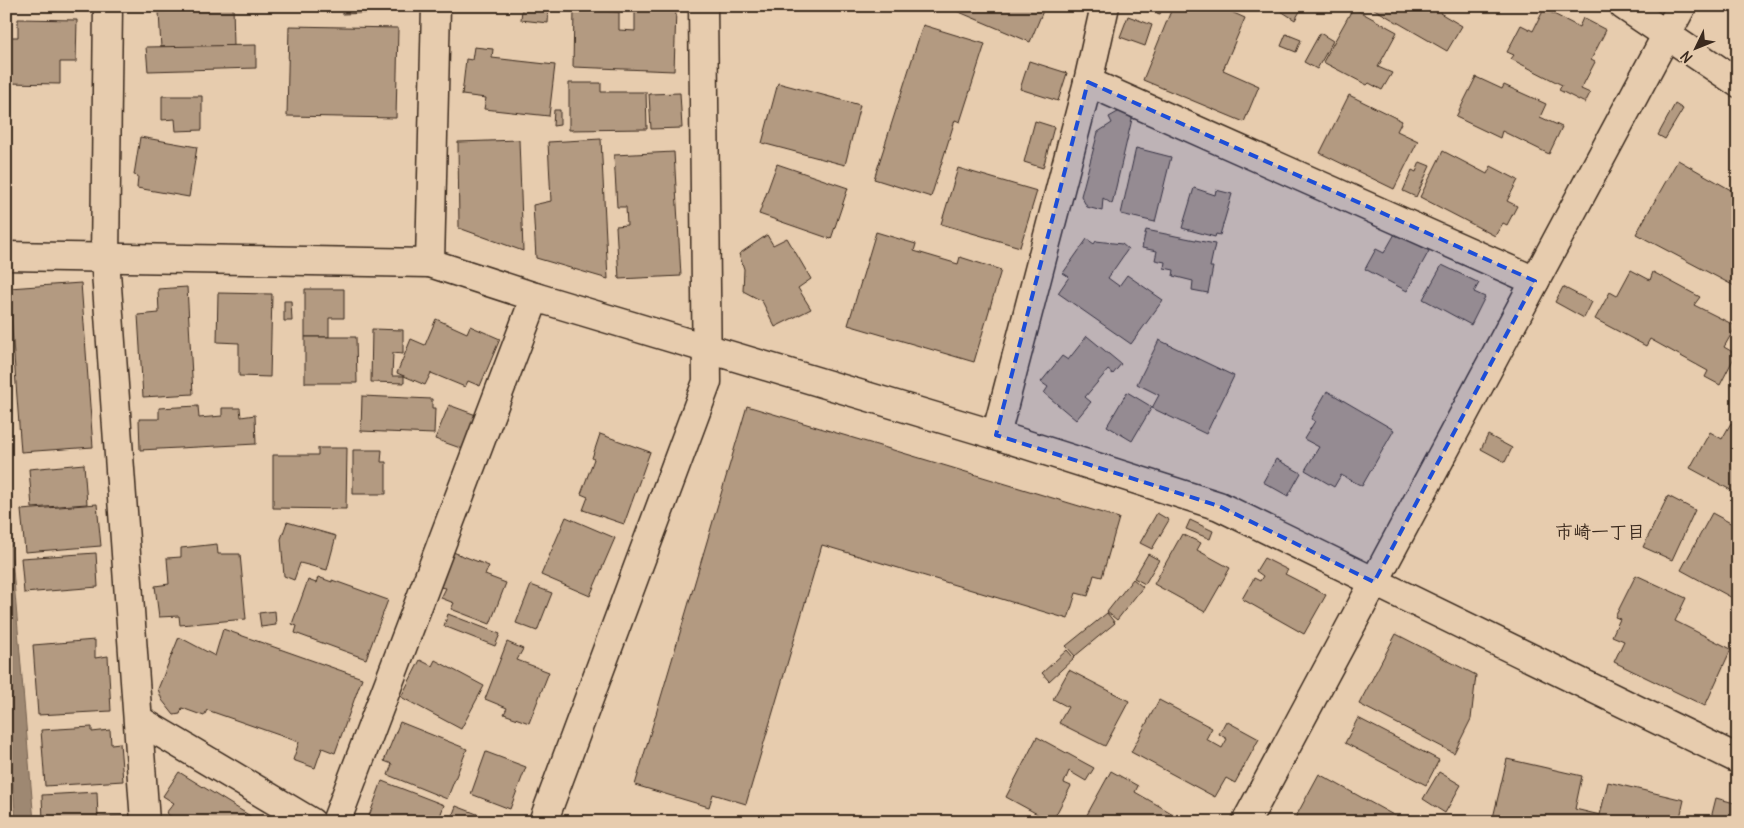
<svg xmlns="http://www.w3.org/2000/svg" width="1744" height="828" font-family="Delius,'Klee One',sans-serif">
	<style>
		.water { fill: #9e8872; stroke: #766250 }
		.building { fill: #b39a81; stroke: #3b2a1e }
		.lines { fill: none; stroke-linecap: round; stroke-linejoin: round }
		.street-casing { stroke: #3b2a1e; stroke-width: 31 }
		.secondary-casing { stroke: #3b2a1e; stroke-width: 31 }
		.street { stroke: #e7ccae; stroke-width: 28 }
		.secondary { stroke: #e7ccae; stroke-width: 28 }
		.marked { fill: #1d4ed8; fill-opacity: 0.2; stroke: #1d4ed8; stroke-width: 4; stroke-dasharray: 10 6; stroke-linejoin: round }
		.labels { text-anchor: middle; stroke-width: 5; stroke-linejoin: round; paint-order: stroke }
		.neighbourhood-label { font-size: 18px; font-weight: bold; fill: #3b2a1e; stroke: #e7ccae }
	</style>
	<rect width="100%" height="100%" fill="#e7ccae"/>
	<filter id="ink" filterUnits="userSpaceOnUse"><feTurbulence type="fractalNoise" baseFrequency=".02" numOctaves="2"/><feDisplacementMap in="SourceGraphic" scale="10" xChannelSelector="R" yChannelSelector="G"/><feConvolveMatrix kernelMatrix="1 2 1 2 8 2 1 2 1" color-interpolation-filters="sRGB"/></filter>
	<g filter="url(#ink)">
		<path class="water" d="M6,485L34,822H16L6,708Z"/>
		<g class="building">
			<path d="M6,6H86L6,8Z"/>
			<path d="M180,6H233L234,46L161,48L159,12L180,11Z"/>
			<path d="M342,6H367L368,13L342,14Z"/>
			<path d="M501,6H549L548,23L521,20L522,9Z"/>
			<path d="M945,6H1045L1030,42Z"/>
			<path d="M1133,6H1163L1160,14Z"/>
			<path d="M1173,6H1218L1245,18L1223,70L1259,86L1244,122L1143,80Z"/>
			<path d="M1284,6H1303L1295,20L1281,11Z"/>
			<path d="M1369,6H1444L1440,13L1462,26L1447,51Z"/>
			<path d="M635,7L676,9L674,71L573,67L574,10L619,12V30L635,31Z"/>
			<path d="M1353,8L1397,32L1378,67L1392,73L1382,90L1369,83L1367,85L1323,62Z"/>
			<path d="M1544,9L1579,27L1583,18L1606,30L1591,60L1595,62L1581,89L1590,93L1585,103L1559,90L1562,85L1511,59L1514,55L1507,52L1521,25L1533,31Z"/>
			<path d="M1128,16L1152,25L1145,46L1120,37Z"/>
			<path d="M18,19L77,20L76,62H60V84L6,83V37H18Z"/>
			<path d="M923,25L985,44L960,122L955,120L931,197L874,179Z"/>
			<path d="M289,26L398,28L396,118L287,116Z"/>
			<path d="M1320,33L1333,41L1317,69L1304,62Z"/>
			<path d="M1286,34L1301,40L1296,52L1281,46Z"/>
			<path d="M256,45V68L148,71L146,47Z"/>
			<path d="M474,47L493,49L492,58L555,65L549,116L484,109L486,98L462,95L466,59L472,60Z"/>
			<path d="M1029,61L1067,73L1058,101L1020,89Z"/>
			<path d="M1476,77L1502,89L1504,85L1546,104L1540,117L1562,127L1549,154L1502,131L1500,138L1456,117Z"/>
			<path d="M569,83H601V92H646L647,129L569,130Z"/>
			<path d="M778,83L860,105L845,165L762,143Z"/>
			<path d="M680,93L682,128L651,129L649,94Z"/>
			<path d="M1349,95L1402,121L1397,131L1418,141L1394,189L1320,153Z"/>
			<path d="M162,96H202V130L176,131L175,119L162,120Z"/>
			<path d="M1675,104L1683,109L1665,139L1658,135Z"/>
			<path d="M1125,108L1132,119L1112,204L1103,198L1102,211L1087,207L1081,196L1098,132L1112,123L1109,117Z"/>
			<path d="M554,110H560V125L553,126Z"/>
			<path d="M1035,121L1054,127L1043,168L1024,162Z"/>
			<path d="M140,137L197,147L189,197L137,188L138,176L134,175Z"/>
			<path d="M601,139L608,279L536,258L533,205L551,201L548,142Z"/>
			<path d="M519,140L523,251L459,228L458,142Z"/>
			<path d="M1136,148L1171,157L1155,222L1121,214Z"/>
			<path d="M1443,151L1487,174L1491,166L1518,180L1507,201L1517,206L1507,225L1503,223L1495,236L1420,197Z"/>
			<path d="M674,152L681,276L619,279L616,226L627,225L626,207H617L614,155Z"/>
			<path d="M1678,160L1738,194V288L1636,234Z"/>
			<path d="M1420,162L1430,166L1416,197L1403,191L1412,170L1416,172Z"/>
			<path d="M777,164L848,188L831,239L759,214Z"/>
			<path d="M958,168L1037,191L1020,247L941,224Z"/>
			<path d="M1194,188L1215,195L1216,190L1232,194L1220,235L1216,234L1215,237L1182,228Z"/>
			<path d="M1146,230L1215,244L1210,267H1213L1208,293L1192,290L1193,281L1173,276L1174,270L1164,268L1165,262L1155,260L1157,251L1142,248Z"/>
			<path d="M876,232L916,244L914,251L958,264L960,257L1001,270L974,362L848,325Z"/>
			<path d="M1396,232L1429,251L1407,291L1365,269L1376,249L1384,253Z"/>
			<path d="M767,235L773,245L787,238L811,279L798,288L811,309L775,327L762,301L743,291L744,269L739,254Z"/>
			<path d="M1087,239L1094,244L1096,241L1122,244L1128,249L1108,278L1119,286L1127,275L1163,300L1131,344L1058,293L1069,277L1063,273Z"/>
			<path d="M1442,265L1479,283L1474,292L1485,297L1471,325L1423,299Z"/>
			<path d="M1631,270L1650,280L1653,272L1700,297L1694,305L1736,326L1724,347L1736,354L1720,385L1705,377L1708,371L1650,339L1646,346L1595,319L1610,292L1617,296Z"/>
			<path d="M81,283L93,447L21,452L9,288Z"/>
			<path d="M187,287L193,394L143,397L138,315L159,313L158,289Z"/>
			<path d="M1563,287L1592,302L1584,318L1555,302Z"/>
			<path d="M305,289H344V318H329V337H305Z"/>
			<path d="M218,293L272,294L270,377L239,376V343L217,342Z"/>
			<path d="M284,301H291L292,321H284Z"/>
			<path d="M436,319L467,333L470,326L500,339L480,386L468,381L465,387L431,373L425,385L397,373L411,339L425,345Z"/>
			<path d="M372,329L403,330V354L393,353L392,376H404V383L371,382Z"/>
			<path d="M1087,336L1121,364L1113,374L1108,370L1085,397L1091,402L1076,420L1044,393L1048,387L1041,382L1062,356L1068,360Z"/>
			<path d="M305,337H356L357,383H305Z"/>
			<path d="M1159,340L1234,376L1206,434L1152,408L1159,395L1137,384Z"/>
			<path d="M1327,391L1394,430L1362,486L1341,475L1334,487L1305,470L1319,447L1304,439L1315,421L1311,419Z"/>
			<path d="M1127,392L1152,407L1132,441L1107,426Z"/>
			<path d="M362,396L432,399V408H435L434,434L361,431Z"/>
			<path d="M449,405L476,415L463,449L435,439Z"/>
			<path d="M198,406L199,418L222,416V408H240L241,417L255,415L256,444L140,450L139,419H159V408Z"/>
			<path d="M747,406L1119,518L1102,577L1094,575L1088,596L1076,593L1068,619L822,545L746,804L713,794L709,807L635,785Z"/>
			<path d="M1731,423L1738,426V494L1690,468L1710,432L1722,439Z"/>
			<path d="M600,434L650,452L624,524L583,510L588,497L581,494L594,459L592,458Z"/>
			<path d="M1488,435L1512,448L1505,462L1481,449Z"/>
			<path d="M318,448H347L346,509L273,508V455H318Z"/>
			<path d="M353,450H382L381,462H386V494H353Z"/>
			<path d="M1276,459L1301,473L1288,496L1263,482Z"/>
			<path d="M84,464L87,504L32,508L29,469Z"/>
			<path d="M1668,496L1695,510L1672,560L1643,547Z"/>
			<path d="M97,504L101,546L25,552L21,510Z"/>
			<path d="M1157,513L1169,520L1152,549L1140,543Z"/>
			<path d="M1712,513L1738,527L1736,532L1738,533V601L1681,570Z"/>
			<path d="M566,517L615,538L590,596L541,575Z"/>
			<path d="M1190,520L1213,531L1210,539L1186,529Z"/>
			<path d="M287,522L336,536L327,570L300,563L294,580L284,576L281,539Z"/>
			<path d="M1182,534L1201,543L1197,550L1230,568L1205,612L1154,584Z"/>
			<path d="M217,544L218,554H240L246,619L180,625L179,616L159,617L155,586L169,584L167,558L181,557V548Z"/>
			<path d="M453,552L489,566L485,575L506,583L490,624L451,609L454,603L441,598L446,588L440,587Z"/>
			<path d="M96,553L98,587L24,593L21,558Z"/>
			<path d="M1148,554L1159,560L1145,584L1134,578Z"/>
			<path d="M1264,558L1288,570L1285,574L1326,595L1304,634L1242,599L1254,578L1260,581L1263,576L1256,571Z"/>
			<path d="M1636,575L1686,598L1675,621L1731,649L1705,706L1614,662L1624,641L1612,636L1620,619L1615,617Z"/>
			<path d="M318,577L332,582V580L388,600L366,659L295,633L297,626L292,624L308,580L316,583Z"/>
			<path d="M1133,579L1143,587L1117,620L1107,612Z"/>
			<path d="M531,585L552,593L537,631L516,623Z"/>
			<path d="M275,611L276,625L261,627L259,613Z"/>
			<path d="M1107,613L1115,623L1075,656L1066,646Z"/>
			<path d="M448,614L500,634L495,646L444,626Z"/>
			<path d="M223,629L362,678L335,753L322,748L315,768L293,760L299,742L207,710L204,716L182,708L180,714L174,715L162,700L158,689L179,637L215,656Z"/>
			<path d="M1396,634L1476,675L1471,719L1454,753L1359,704Z"/>
			<path d="M95,640V658L108,656L111,711L38,715L33,645Z"/>
			<path d="M507,642L523,649L517,660L549,672L529,723L504,714L507,708L485,699Z"/>
			<path d="M1067,650L1074,658L1049,681L1042,673Z"/>
			<path d="M420,660L432,666L435,660L484,686L461,729L401,697Z"/>
			<path d="M1069,670L1129,701L1105,746L1059,723L1068,707L1053,699Z"/>
			<path d="M1159,700L1212,728L1206,739L1222,748L1227,739L1219,734L1226,721L1259,739L1235,783L1226,778L1215,797L1131,752Z"/>
			<path d="M1358,718L1439,760L1426,785L1345,743Z"/>
			<path d="M400,722L467,749L447,799L388,775L392,764L384,761Z"/>
			<path d="M92,727V732L110,730L111,744L120,743L123,781L45,786L41,730Z"/>
			<path d="M1037,737L1094,768L1086,781L1069,771L1064,783L1071,786L1052,822L1006,797Z"/>
			<path d="M486,752L526,767L510,809L471,794Z"/>
			<path d="M1507,759L1582,776L1575,809L1600,815L1608,782L1684,800L1679,822H1492Z"/>
			<path d="M1111,771L1138,786L1135,792L1187,822H1083Z"/>
			<path d="M179,772L260,822H179L166,813L174,803L163,796Z"/>
			<path d="M1439,772L1461,785L1445,813L1423,799Z"/>
			<path d="M1319,774L1406,822H1293Z"/>
			<path d="M382,781L444,805L438,822H375L376,819L369,816Z"/>
			<path d="M97,792L98,818L83,819V822H43L42,795Z"/>
			<path d="M1716,798L1738,804V822H1710Z"/>
			<path d="M456,806L498,822H450Z"/>
			<path d="M125,816L126,822H99V817Z"/>
		</g>
		<g class="lines">
			<g class="street-casing">
				<g id="street">
					<path d="M108,6L105,258L145,822"/>
					<path d="M1624,6L1738,83"/>
					<path d="M1088,82L1535,281"/>
					<path d="M6,256L430,263L535,297L996,435L1219,506L1738,759"/>
					<path d="M430,263L436,6"/>
					<path d="M996,435L1088,82L1105,6"/>
					<path d="M139,720L311,822"/>
					<path d="M336,822L535,297"/>
					<path d="M543,822L707,382L703,6"/>
				</g>
			</g>
			<g class="secondary-casing">
				<path id="secondary" d="M1246,822L1682,6"/>
			</g>
			<use href="#street" class="street"/>
			<use href="#secondary" class="secondary"/>
		</g>
	</g>
	<path class="marked" d="M1088,82L1535,281L1374,582L1219,506L996,435Z"/>
	<g class="labels">
		<g class="neighbourhood-label">
			<text x="1600" y="538">市崎一丁目</text>
		</g>
	</g>
	<rect width="1744" height="828" fill="none" stroke="#e7ccae" stroke-width="25"/>
	<rect x="12" y="12" width="1719" height="803" fill="none" stroke="#3b2a1e" stroke-width="2" filter="url(#ink)"/>
	<g transform="translate(1696 48) rotate(227)" stroke="#e7ccae" stroke-width="4" paint-order="stroke">
	<path d="M0-4L9 19L0 12L-9 19Z" fill="#3b2a1e"/>
	<text y="-8" font-size="14" font-weight="bold" text-anchor="middle" fill="#3b2a1e">N</text>
	</g>
</svg>
